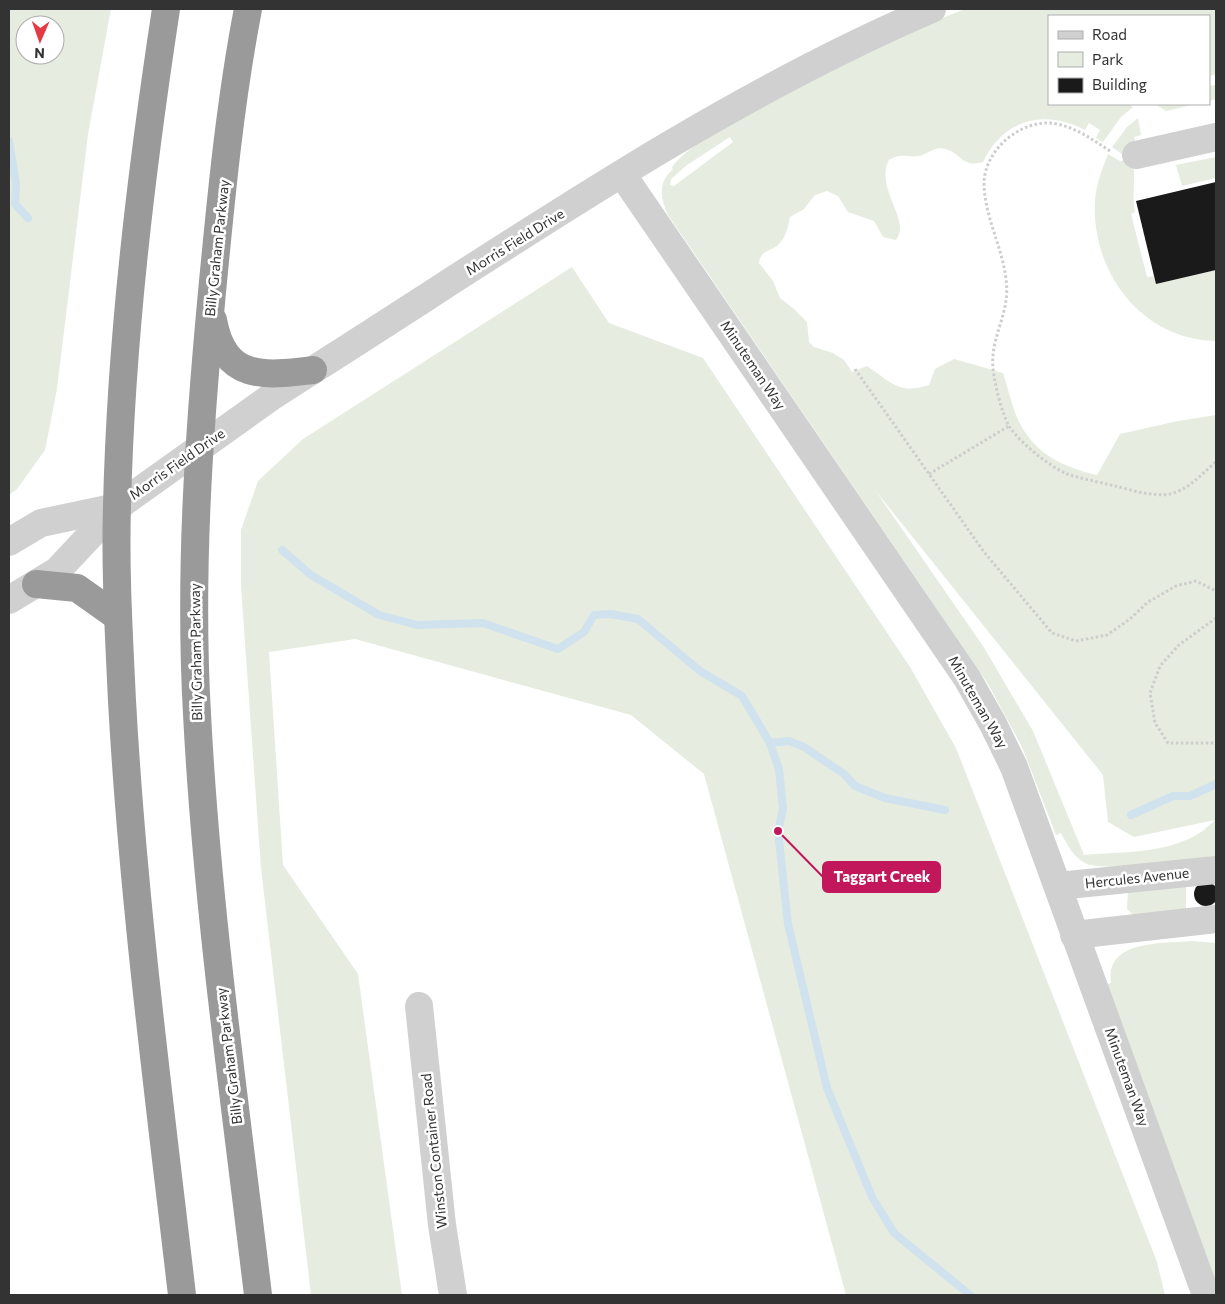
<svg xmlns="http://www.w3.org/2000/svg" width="1225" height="1304" font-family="Commissioner,sans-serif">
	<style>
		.green { fill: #e6ecdf; fill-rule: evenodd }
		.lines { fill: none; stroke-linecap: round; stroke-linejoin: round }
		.stream { stroke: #cfe2ee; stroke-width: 8 }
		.building { fill: #1a1a1a }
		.path { stroke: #cdcdcd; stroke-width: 3; stroke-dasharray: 2.5 2.5; stroke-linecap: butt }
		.minor { stroke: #d0d0d0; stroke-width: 28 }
		.highway { stroke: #9a9a9a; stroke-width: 28 }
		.labels { text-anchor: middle; stroke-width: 5; stroke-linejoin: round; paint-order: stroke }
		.street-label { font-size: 14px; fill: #333; stroke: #fff }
		.leader { fill: none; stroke: #c2185b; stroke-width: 2 }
		.callout-dot { fill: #c2185b; stroke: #fff; stroke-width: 2 }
		.callout { fill: #c2185b; stroke: #c2185b; stroke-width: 2 }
		.callout-label { font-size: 15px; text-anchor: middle; font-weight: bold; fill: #fff }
	</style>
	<rect width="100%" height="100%" fill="#fff"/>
	<g class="green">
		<path d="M9,9H111L88,134L57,389L45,450L17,489L9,495ZM25,25H55V55H25Z"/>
		<path d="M965,9H1216V74L1209,76V16H1049V104H1127L1133,107L1121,117L1103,142L1096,138L1100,130L1089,123L1085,130C1045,109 1004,118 983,162C961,168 962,153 945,149C934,146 929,154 919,156C906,158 902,152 889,160C874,188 912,220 896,240L883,237L874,221L848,212L838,196L827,191L815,195L804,209L790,217C788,227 786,237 779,244C771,252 761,249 759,263L773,281L780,298L794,309L807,322L809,342L814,347L833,353L844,360L852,372L867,366C891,382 899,395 929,385L935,369L954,359L1003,373C1009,391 1013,413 1023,429C1040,457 1067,468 1097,475L1120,434L1178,421L1216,415V856C1189,859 1106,873 1085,863C1073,857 1067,844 1061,833L1056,835L1022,747L988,684L668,215C660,198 658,182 673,169L672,167C687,147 715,134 736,121C809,78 886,39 965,9ZM730,137L733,142L674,186L670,185L671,179L687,165ZM875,490L1103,775L1108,822L1134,837L1215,820C1182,855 1128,851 1084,855L1033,731L983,646Z"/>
		<path d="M1216,85V99L1209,101V86Z"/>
		<path d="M1155,104H1196L1166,111Z"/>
		<path d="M1138,118L1141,135L1134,137L1138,150L1122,154L1112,147L1127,127Z"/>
		<path d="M1108,154L1120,161L1132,159C1137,177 1131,194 1135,212L1131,214L1147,277L1154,276L1156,284L1216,270V341C1142,340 1091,272 1095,201C1096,184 1102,170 1108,154Z"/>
		<path d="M1216,157V178L1182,186L1176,165Z"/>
		<path d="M572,267L609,323L703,358L910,667L956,748L1157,1262L1165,1295H846L704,774L631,715L355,639L269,652L283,865L358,974L402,1295H311L261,868L241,586V530L258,481L303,439Z"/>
		<path d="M1186,881V909L1133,915L1127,909L1128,890Z"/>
		<path d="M1192,941L1216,943V1283L1106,985L1111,983C1105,939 1163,944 1192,941Z"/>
	</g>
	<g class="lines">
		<g class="stream">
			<path d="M9,141L16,184L15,204L28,218"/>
			<path d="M282,550L311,575L379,615L417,625L483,623L558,649L584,632L594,615L611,614L638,619L700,671L742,696L770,743L779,769L783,809L778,831L788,924L827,1088L872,1197L894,1233L970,1295"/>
			<path d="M770,743L789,741L804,747L844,774L855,786L885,798L945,810"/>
			<path d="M1131,815L1173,796H1190L1216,784"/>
		</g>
	</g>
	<g class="building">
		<path d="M1216,182V270L1156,284L1136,201Z"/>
		<circle cx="1206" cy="894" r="12"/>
	</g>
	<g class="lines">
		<g class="path">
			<path d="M1110,151C1093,140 1077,128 1057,124C1023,117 984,149 984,184C985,218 1002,246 1006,279C1011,313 990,336 993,368C994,382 1002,414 1009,426C1019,442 1050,467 1067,474C1082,479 1099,482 1115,486C1131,490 1153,497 1170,494C1190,489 1201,474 1216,462"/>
			<path d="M855,369L984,552L1052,633L1076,641L1107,635L1130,619L1148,602L1176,586L1196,581L1216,591"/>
			<path d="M929,474L1009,426"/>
			<path d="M1216,618L1179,645L1160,666L1150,693L1155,723L1168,743H1216"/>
		</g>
		<g class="minor">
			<path d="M1136,155L1216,137"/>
			<path d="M622,174L967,678L993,724L1014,767L1206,1295"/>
			<path d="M9,542L41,523L117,507"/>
			<path d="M9,600L57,571L117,507L271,397L313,370C515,242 713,103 932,9"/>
			<path d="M1058,886L1216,870"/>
			<path d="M1074,935L1216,919"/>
			<path d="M419,1006L442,1225L453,1295"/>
		</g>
		<g class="highway">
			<path d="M166,9C141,173 121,339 117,506C115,571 119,636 122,701C133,900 159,1097 182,1295"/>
			<path d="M248,9C230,102 221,198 212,292C199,432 189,573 197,714C207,908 235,1102 258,1295"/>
			<path d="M213,320C224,381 264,376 313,370"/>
			<path d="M36,584L77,588L118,617"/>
		</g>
	</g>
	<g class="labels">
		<g class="street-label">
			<text transform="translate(515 242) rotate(-32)" y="5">Morris Field Drive</text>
			<text transform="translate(217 248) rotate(-84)" y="5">Billy Graham Parkway</text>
			<text transform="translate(753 365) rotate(56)" y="5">Minuteman Way</text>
			<text transform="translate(177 464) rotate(-35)" y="5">Morris Field Drive</text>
			<text transform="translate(196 652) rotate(-91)" y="5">Billy Graham Parkway</text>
			<text transform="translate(978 702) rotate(60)" y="5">Minuteman Way</text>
			<text transform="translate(1137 878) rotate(-6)" y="5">Hercules Avenue</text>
			<text transform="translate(229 1056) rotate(-97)" y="5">Billy Graham Parkway</text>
			<text transform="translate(1127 1077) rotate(70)" y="5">Minuteman Way</text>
			<text transform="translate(434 1151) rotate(-96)" y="5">Winston Container Road</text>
		</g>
	</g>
	<path class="leader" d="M778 831L823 877"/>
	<circle class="callout-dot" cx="778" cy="831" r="5"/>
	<rect class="callout" x="823" y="862" width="117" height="30" rx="5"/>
	<g class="callout-label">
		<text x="882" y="882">Taggart Creek</text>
	</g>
	<rect width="1225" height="1304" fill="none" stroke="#333333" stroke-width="20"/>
	<rect x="1048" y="15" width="162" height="90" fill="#ffffff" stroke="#adadad"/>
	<rect x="1058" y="31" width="25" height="8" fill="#d0d0d0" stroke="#adadad"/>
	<text x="1092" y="40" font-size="15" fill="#333333">Road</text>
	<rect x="1058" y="52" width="25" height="15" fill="#e6ecdf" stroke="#adadad"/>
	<text x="1092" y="65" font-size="15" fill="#333333">Park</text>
	<rect x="1058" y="78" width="25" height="15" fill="#1a1a1a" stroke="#adadad"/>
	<text x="1092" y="90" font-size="15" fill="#333333">Building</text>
	<g transform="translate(40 40) rotate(182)"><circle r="24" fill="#ffffff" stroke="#adadad"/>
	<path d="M0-4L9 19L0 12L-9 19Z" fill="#e63946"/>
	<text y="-8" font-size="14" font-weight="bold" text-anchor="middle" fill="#333333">N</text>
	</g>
</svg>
